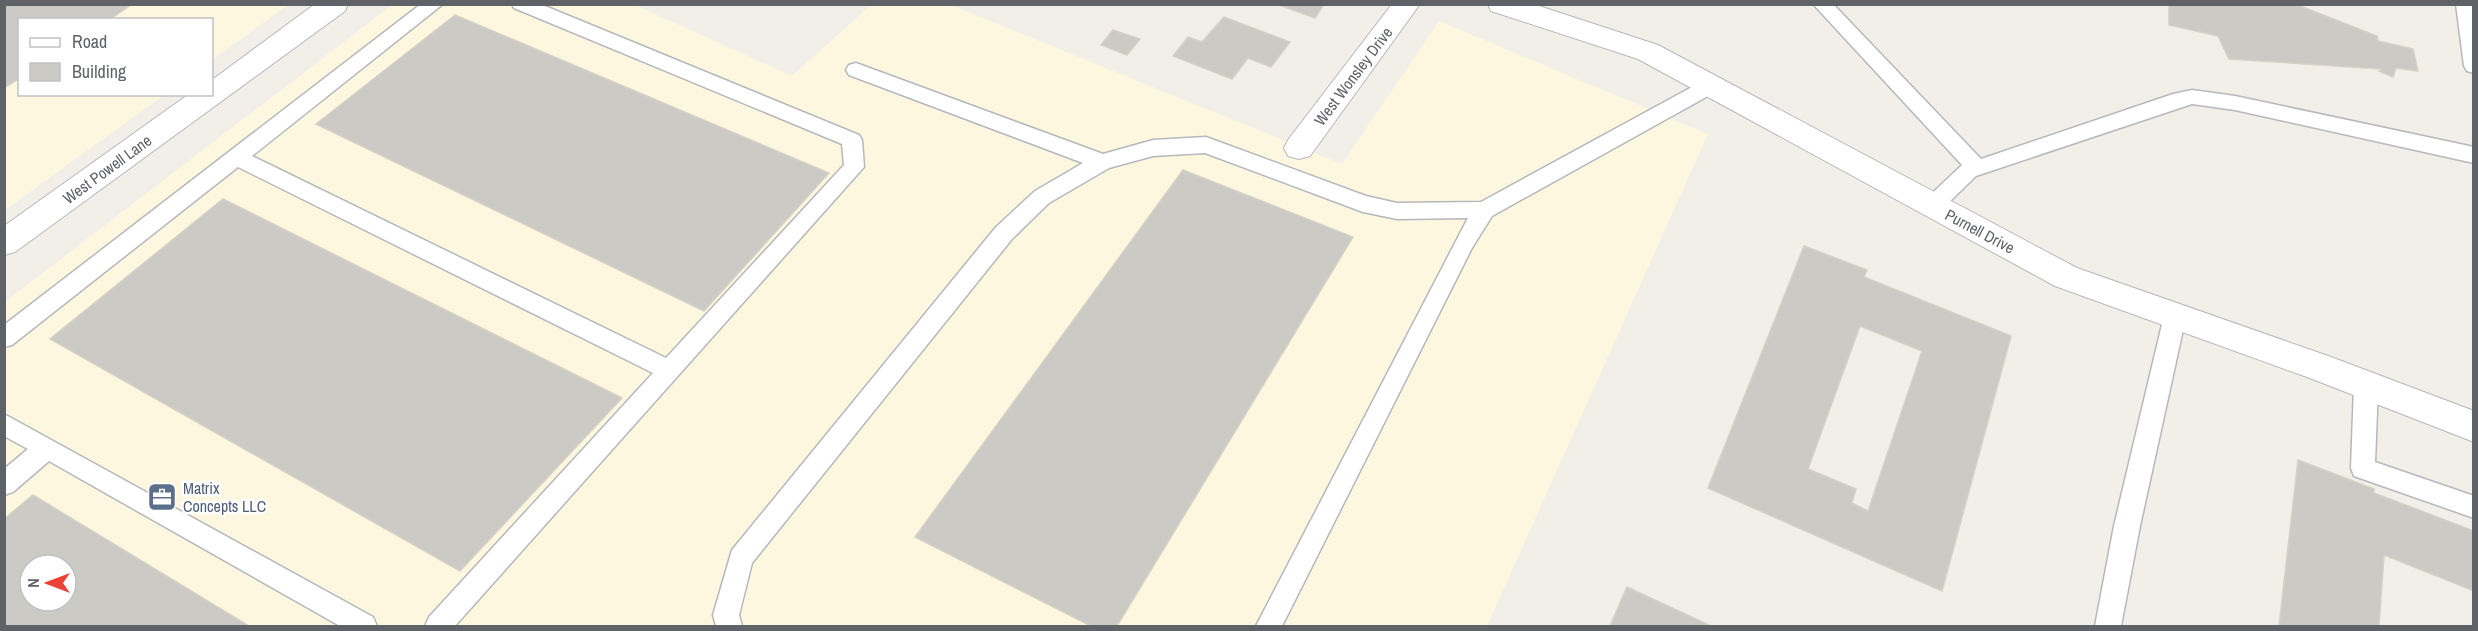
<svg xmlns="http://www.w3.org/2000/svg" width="2478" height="631" font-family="'Archivo Narrow',sans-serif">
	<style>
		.commercial { fill: #fef7e0; fill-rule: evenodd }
		.building { fill: #cccac5; stroke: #d6d1c6; stroke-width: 1.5; fill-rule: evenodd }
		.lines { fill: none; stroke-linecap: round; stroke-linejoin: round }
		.lane-casing { stroke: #b5b8bc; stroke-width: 3 }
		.street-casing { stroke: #b5b8bc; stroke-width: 2 }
		.lane { fill: #fff; fill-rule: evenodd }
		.street { fill: #fff; fill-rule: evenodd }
		.labels { text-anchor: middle; stroke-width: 5; stroke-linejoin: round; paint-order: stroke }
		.street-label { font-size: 16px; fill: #5f6368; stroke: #fff }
		.service-label { font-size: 16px; fill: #4e5e75; stroke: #fff; text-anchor: start }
	</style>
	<rect width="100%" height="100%" fill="#f1efe8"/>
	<g class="commercial">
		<path d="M5,5H288L212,60V20H20V94L164,95L5,210Z"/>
		<path d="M392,5H635L792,76L871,5H951L1342,164L1439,21L1708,134L1487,626H5V302ZM30,565H66V601H30Z"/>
	</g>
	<g class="building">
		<path d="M4,4H132L109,20H20V78L4,88Z"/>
		<path d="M1277,4H1324L1315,18Z"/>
		<path d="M2169,4H2295L2377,36L2378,41L2413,49L2418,71L2396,68L2393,77L2379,71L2382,69L2229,59L2218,36L2169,25Z"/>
		<path d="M455,15L829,173L704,311L316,124Z"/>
		<path d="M1224,17L1290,42L1271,67L1248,58L1232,79L1173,56L1188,37L1202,42Z"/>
		<path d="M1113,30L1140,39L1127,55L1101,45Z"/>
		<path d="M1183,170L1353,237L1117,626H1091L915,537Z"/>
		<path d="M223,199L622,398L460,571L50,339Z"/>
		<path d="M1804,246L1867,270L1864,277L2011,336L1942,591L1708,488ZM1860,326L1922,351L1868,511L1852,503L1856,489L1808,469Z"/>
		<path d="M2298,460L2374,489V493L2474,531V591L2384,555L2379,626H2279Z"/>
		<path d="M33,495L249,626H4V519ZM30,565H66V601H30Z"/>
		<path d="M1627,587L1711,626H1610Z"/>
	</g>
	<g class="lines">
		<g class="lane-casing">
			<g id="lane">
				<path d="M421,4H443L252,156L666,358L844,165L842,144L514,8L512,4H540L859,135L862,140L864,167L455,626H425L429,617L653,373L238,167L12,345L4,347V325Z"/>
				<path d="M1813,4H1833L1981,159L2173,94L2192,90L2235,96L2474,147V163L2235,110L2192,104L1976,176L1940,211L1933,213L1926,211L1922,205L1926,199L1962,165Z"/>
				<path d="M2456,4H2474V73L2467,71L2464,66Z"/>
				<path d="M856,63L1103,154L1153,140L1206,137L1366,196L1397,203L1481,202L1703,81L1710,79L1717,81L1720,86L1717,91L1492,216L1472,248L1282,626H1256L1468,218L1397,219L1363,212L1205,153L1153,156L1109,168L1049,203L1012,239L752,563L739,615L742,626H716L713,615L732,550L996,227L1035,191L1083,163L849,75L846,70L849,65Z"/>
				<path d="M2175,307L2183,310L2186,316L2140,526L2121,626H2095L2114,526L2164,316L2167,310Z"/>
				<path d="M2366,376L2374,379L2378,386L2375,462L2474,496V518L2354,476L2351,468L2354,386L2358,379Z"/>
				<path d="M4,414L373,617L377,626H340L49,461L13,492L4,495V469L28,449L4,436Z"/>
			</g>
		</g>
		<g class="street-casing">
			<g id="street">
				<path d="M315,4H348L345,11L15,252L4,255V226L189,94H212V80Z"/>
				<path d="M1392,4H1420L1310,156L1299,159L1288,156L1284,148L1288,140Z"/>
				<path d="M1488,4H1533L1658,45L2077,268L2331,357L2474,411V442L2307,377L2055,286L1638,59L1491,11Z"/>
			</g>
		</g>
		<use href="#lane" class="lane"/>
		<use href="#street" class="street"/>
	</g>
	<defs>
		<g id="office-square" transform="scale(1.5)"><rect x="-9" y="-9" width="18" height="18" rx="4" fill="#5c6f8a" stroke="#fff"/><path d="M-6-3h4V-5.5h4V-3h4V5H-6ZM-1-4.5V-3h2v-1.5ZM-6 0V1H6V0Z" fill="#fff"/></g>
	</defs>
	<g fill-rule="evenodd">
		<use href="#office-square" x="162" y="497"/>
	</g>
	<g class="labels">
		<g class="street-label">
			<text transform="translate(1353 76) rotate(-53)" y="6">West Wonsley Drive</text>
			<text transform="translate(107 169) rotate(-36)" y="6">West Powell Lane</text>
			<text transform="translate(1980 231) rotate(28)" y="6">Purnell Drive</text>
		</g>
		<g class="service-label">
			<text x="183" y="494">Matrix<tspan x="183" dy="18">Concepts LLC</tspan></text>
		</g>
	</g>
	<rect width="2478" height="631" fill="none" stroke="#5f6368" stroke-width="12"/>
	<rect x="18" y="18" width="195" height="78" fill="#ffffff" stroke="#bfc1c3" stroke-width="1.5"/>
	<rect x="30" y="38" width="30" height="9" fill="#ffffff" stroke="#bfc1c3" stroke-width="1.5"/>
	<text x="72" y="48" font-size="18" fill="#5f6368">Road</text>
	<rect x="30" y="63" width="30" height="18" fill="#cccac5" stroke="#bfc1c3" stroke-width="1.5"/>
	<text x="72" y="78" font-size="18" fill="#5f6368">Building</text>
	<g transform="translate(48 583) rotate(270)"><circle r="28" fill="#ffffff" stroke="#bfc1c3" stroke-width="1.5"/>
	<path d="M0-4.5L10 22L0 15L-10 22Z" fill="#ea4335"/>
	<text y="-9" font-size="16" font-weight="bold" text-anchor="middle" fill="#5f6368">N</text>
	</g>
</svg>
